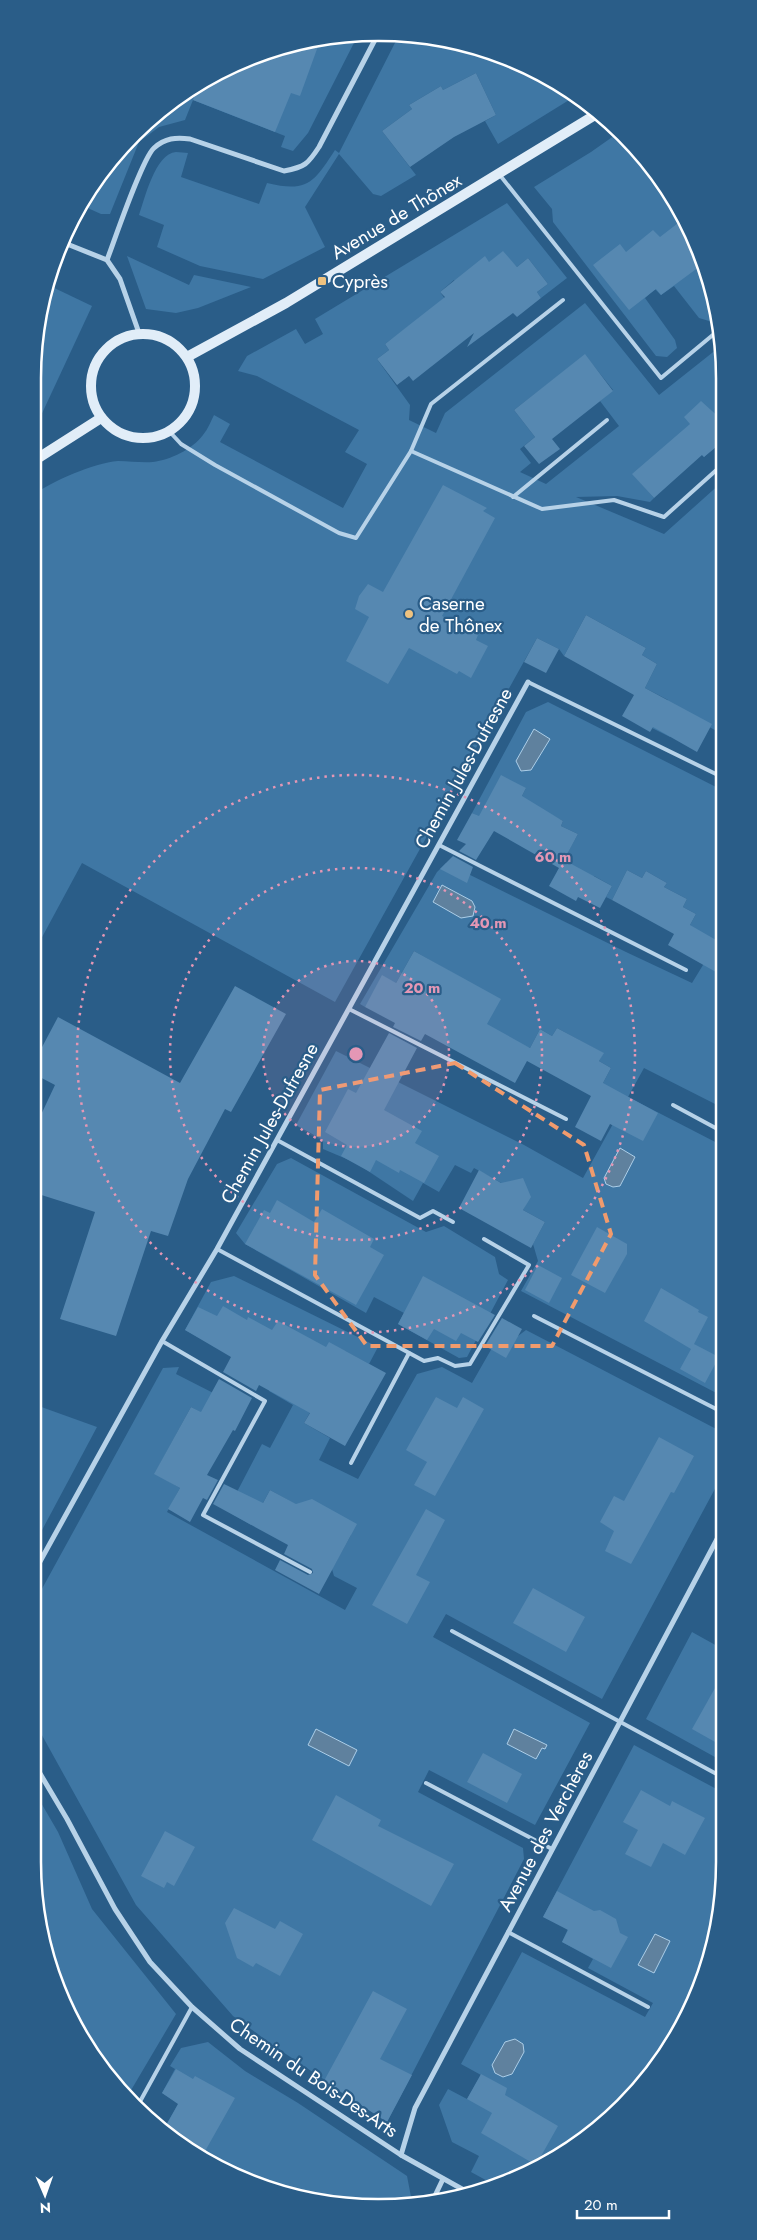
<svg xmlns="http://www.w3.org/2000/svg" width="757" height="2240" font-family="Jost,sans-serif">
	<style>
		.green { fill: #3f77a4; fill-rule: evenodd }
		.water { fill: #5f819e; stroke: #accee8 }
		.building { fill: #5688b1 }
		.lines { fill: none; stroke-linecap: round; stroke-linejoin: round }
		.service { stroke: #b7d2e8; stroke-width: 4 }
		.minor { stroke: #b7d2e8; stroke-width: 5 }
		.secondary { stroke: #e1edf8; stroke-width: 10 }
		.marked { fill: none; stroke: #f19b6d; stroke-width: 4; stroke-dasharray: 10 6; stroke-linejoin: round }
		.ring { fill: none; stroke: #e497b5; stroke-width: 2.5; stroke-dasharray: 2.5 5 }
		.poi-dot { fill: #eec27f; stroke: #2a5d88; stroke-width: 2 }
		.labels { text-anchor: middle; stroke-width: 4.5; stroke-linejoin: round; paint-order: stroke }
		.street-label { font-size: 19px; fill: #fff; stroke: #2a5d88 }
		.poi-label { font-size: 19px; fill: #fff; stroke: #2a5d88; text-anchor: start }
		.rim { fill: none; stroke: #fff; stroke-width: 2.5 }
		.centre { fill: #e497b5; stroke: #2a5d88; stroke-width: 2.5 }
		.ring-label { font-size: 15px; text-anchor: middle; font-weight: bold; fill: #e497b5; stroke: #2a5d88; stroke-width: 4.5; stroke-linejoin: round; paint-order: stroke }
	</style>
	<rect width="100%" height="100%" fill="#2a5d88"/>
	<g class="green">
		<path d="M400,33L468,44L552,79L574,97L498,144L485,121L496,115L476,73L443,90L441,86L409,105L412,109L382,131L416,175L381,196L373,194L339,154L305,207L325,247L263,279L200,266L157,247L164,225L139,215C145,198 155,154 176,152C180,152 185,153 188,153L181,177L259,204L267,183C308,193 314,182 335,150L339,153Z"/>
		<path d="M358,35L308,133L293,151L281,147L285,136L193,100L185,120L159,127L139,142L110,214H101L81,205L104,168L150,119L205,79L267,51L333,36Z"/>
		<path d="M618,133L638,150L698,246L717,316L709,321L699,318L674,286L661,295L655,289L645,298L675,340L677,348L667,357L656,356L553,222L552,209L534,187L591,152Z"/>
		<path d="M507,203L567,278L541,298L537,292L548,284L528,258L517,267L512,262L463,291L454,280L440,292L448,303L409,326L385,344L389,350L377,359L410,405L409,420L436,433L445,413L585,303L659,395L722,345V441L704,457L685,437L633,474L654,498L650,502L617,496L576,497L664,534L722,482V734L684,713L670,737L652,728L668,700L645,688L657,664L642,655L646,648L586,615L564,656L559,649L537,638L335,1002L82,863L33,954V495C53,481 93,463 118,461C130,461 141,463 153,462C170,460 193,449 203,435C208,429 211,421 214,415L230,424L220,442L343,508L367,464L345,452L359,430L257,376L238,371L247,356L296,329L305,344L323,334L315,319ZM585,355L613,390L600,401L619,426L546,484L520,472L531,463L520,449L535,437L514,410Z"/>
		<path d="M127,256L189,285L194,275L251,287L198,308L176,313L146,309Z"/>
		<path d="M46,284L92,306L38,422L33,426V378Z"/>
		<path d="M548,702L722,790L723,1108L644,1068L628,1097L723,1146L724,1397L521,1291L538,1261L533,1244L545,1222L523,1210L529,1198L474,1168L471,1173L455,1165L439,1192L423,1183L413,1201L356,1163L323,1149V1140L296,1125L336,1051L524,1145L583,1178L619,1113L595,1098L611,1068L599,1061L603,1053L557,1028L552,1036L540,1029L530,1048L476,1028L458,976L414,951L396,983L365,1007L360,1004L437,872L446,863L626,952L692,983L703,965L690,925L696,914L683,907L687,899L664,887L667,883L646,871L642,878L627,870L612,900L606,897L612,886L594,876L586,888L557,872L578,834L561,826L563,821L521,798L526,788L487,821L472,813L526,712Z"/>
		<path d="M291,1158L426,1232L444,1226L495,1257L499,1274L508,1280L467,1357L459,1358L398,1324L404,1313L374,1297L366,1313L245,1244L236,1233L277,1164Z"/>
		<path d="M234,1276L378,1347L369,1364L345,1351L304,1423L330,1438L319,1460L358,1479L417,1374L442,1367L472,1383L504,1327L518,1336L526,1330L724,1433V1472L602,1699L446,1614L433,1637L590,1723L535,1825L429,1770L418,1792L523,1848L524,1859L387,2122L274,2046L233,2016L136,1905L33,1719L32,1607L163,1368L179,1367L176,1374L227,1400L215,1420L191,1407L155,1473L180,1488L167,1512L345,1610L357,1588L334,1576L332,1569L351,1535L270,1490L251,1525L227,1511L262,1444L270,1448L293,1405L269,1391L275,1379L185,1330L211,1282Z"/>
		<path d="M33,1404L97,1427L33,1547L32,1404Z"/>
		<path d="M692,1632L719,1647L724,1638V1762L646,1719Z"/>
		<path d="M634,1745L724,1793V1862L713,1951L666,2054L623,2106L571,2149L493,2184L471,2172L479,2156L452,2142L439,2105L448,2089L467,2099L481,2075L461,2064L522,1952L645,2017L653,2003L588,1968L593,1959L562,1942L568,1929L543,1917Z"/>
		<path d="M33,1789L58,1832L92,1909L176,2014L127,2097L119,2090L59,1994L39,1929L32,1861Z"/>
		<path d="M208,2042L245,2071L298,2103L407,2176L412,2202L411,2205L401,2207L334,2205L225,2172L191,2150L192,2146L163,2130L183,2096L173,2100L162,2093L175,2069L170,2066L181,2048Z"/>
	</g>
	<g class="water">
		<path d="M534,729L550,739L531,770L521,771L516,761Z"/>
		<path d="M442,885L472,901L475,907L473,916L461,918L433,902Z"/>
		<path d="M620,1148L635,1157L620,1186L613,1187L606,1184L604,1178Z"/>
		<path d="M316,1729L357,1750L349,1766L308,1745Z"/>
		<path d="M514,1729L547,1745L545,1749L542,1748L536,1759L507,1744Z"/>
		<path d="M655,1934L670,1941L654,1973L638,1965Z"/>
		<path d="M515,2039L523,2044L524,2052L512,2074L503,2077L495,2073L492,2065L505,2042Z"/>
	</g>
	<g class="building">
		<path d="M321,38L300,96L291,93L275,132L193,100L199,83L205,79L267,51Z"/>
		<path d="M476,73L496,115L454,137L410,167L382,131L412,109L409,105L441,86L443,90Z"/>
		<path d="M682,220L698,246L703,264L661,295L656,289L629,310L593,265L620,244L626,252L653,230L660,237Z"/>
		<path d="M503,251L517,267L528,258L548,284L537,292L541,298L517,317L513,313L467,347L474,333L413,381L409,376L397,385L377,359L389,350L385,344L445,297L440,292L485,256L489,262Z"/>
		<path d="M585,354L613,391L552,439L560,449L539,464L524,446L535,437L514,410Z"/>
		<path d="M701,401L722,420V442L704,457L702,455L654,498L632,474L690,424L684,417Z"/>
		<path d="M443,485L487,508L483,511L495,518L442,616L478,635L476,640L488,646L471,678L459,671L457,674L409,648L388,684L346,661L369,617L355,609L359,596L368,584L383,592Z"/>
		<path d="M586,615L646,648L642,655L657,664L645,688L712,724L697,752L653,727L650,732L622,716L634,695L564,656Z"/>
		<path d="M537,638L559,649L546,673L524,662Z"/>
		<path d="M501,775L526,788L522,796L563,821L561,826L578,834L564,860L612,886L600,908L578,897L576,901L549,886L559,868L494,831L476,860L459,851L466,844L457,840L472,813L479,816Z"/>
		<path d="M453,856L473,867L467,883L440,869Z"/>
		<path d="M627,870L642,878L646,871L667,883L664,887L687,899L683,907L696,914L690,925L723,944V976L668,945L674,934L612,900Z"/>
		<path d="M414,951L501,999L487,1024L530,1048L540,1029L552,1036L557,1028L604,1053L599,1061L611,1068L603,1083L658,1113L643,1141L610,1124L601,1141L575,1127L591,1096L527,1061L515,1083L425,1034L421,1041L393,1027L395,1023L365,1007L382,975L396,983Z"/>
		<path d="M235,986L286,1014L231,1112L225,1109L188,1179L168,1236L151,1231L116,1336L60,1319L95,1212L32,1192V1134L55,1085L32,1073V1066L58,1017L180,1083Z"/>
		<path d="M389,1033L417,1048L384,1110L422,1131L415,1143L439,1156L424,1183L400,1170L399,1173L376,1160L370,1172L341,1156L347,1145L325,1132L348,1089L356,1093Z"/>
		<path d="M479,1170L501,1183L523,1178L531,1197L523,1210L545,1222L531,1248L459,1208Z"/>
		<path d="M277,1200L314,1222L322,1209L374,1239L370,1247L384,1255L356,1305L245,1244L264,1210L270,1213Z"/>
		<path d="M597,1227L627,1244V1254L605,1293L571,1275Z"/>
		<path d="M538,1265L562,1278L549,1303L525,1290Z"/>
		<path d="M423,1276L495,1315L478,1342L461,1333L456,1341L434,1329L427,1340L398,1324Z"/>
		<path d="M661,1288L699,1310L698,1312L708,1317L693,1346L694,1344L719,1357L705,1383L680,1369L691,1349L644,1321Z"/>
		<path d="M223,1306L247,1320L248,1317L272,1330L278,1321L326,1347L329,1342L386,1373L345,1446L304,1423L310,1413L259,1385L256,1391L223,1372L231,1357L185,1330L198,1307L217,1316Z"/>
		<path d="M502,1318L522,1329L506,1358L485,1346Z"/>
		<path d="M219,1379L252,1398L235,1431L233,1430L207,1475L218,1480L207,1500L203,1498L190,1522L168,1509L180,1488L154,1474L191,1407L201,1412Z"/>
		<path d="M436,1397L457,1408L463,1397L484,1409L435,1496L414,1485L427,1462L406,1450Z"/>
		<path d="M659,1437L694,1456L674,1493L671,1492L631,1564L605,1551L614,1531L600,1522L614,1496L624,1501Z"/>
		<path d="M224,1484L263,1503L270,1490L296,1504L312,1499L357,1524L319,1594L275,1570L280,1560L308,1575L313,1573L312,1569L284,1554L288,1545L213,1504Z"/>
		<path d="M426,1509L445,1520L416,1575L430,1582L407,1624L372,1605Z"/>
		<path d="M533,1588L585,1617L566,1652L513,1623Z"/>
		<path d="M724,1672V1747L692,1729Z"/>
		<path d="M483,1753L522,1774L507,1803L467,1782Z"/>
		<path d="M641,1790L670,1806L672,1801L705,1818L685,1855L663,1843L651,1867L625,1854L638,1830L623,1822Z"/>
		<path d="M336,1795L381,1820L378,1826L454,1864L431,1906L312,1840Z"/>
		<path d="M165,1831L195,1847L174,1886L167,1882L164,1888L141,1876Z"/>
		<path d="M557,1891L594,1911L600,1910L616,1919L620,1933L628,1937L611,1968L562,1942L568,1930L543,1917Z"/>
		<path d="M234,1908L275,1929L280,1921L303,1934L280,1976L256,1963L253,1967L237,1958L225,1923Z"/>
		<path d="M373,1991L407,2009L380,2059L412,2075L387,2122L324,2081Z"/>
		<path d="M176,2069L193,2079L195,2076L235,2098L204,2153L193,2147L191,2150L163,2131L178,2104L162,2093Z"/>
		<path d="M481,2074L507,2088L505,2095L558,2126L536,2165L481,2133L492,2113L467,2099Z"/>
	</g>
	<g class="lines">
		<g class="service">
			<path d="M499,174L661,378L720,329"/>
			<path d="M169,431L181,444L215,465L339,533L356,538L411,451L542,509L614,500L664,517L722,465"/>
			<path d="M411,451L431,404L563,300"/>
			<path d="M513,497L607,420"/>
			<path d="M528,682L722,777"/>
			<path d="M439,845L686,970"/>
			<path d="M349,1009L566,1119"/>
			<path d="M32,1035L38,1025"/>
			<path d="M673,1105L723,1132"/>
			<path d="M277,1140L420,1218L433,1211L453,1222"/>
			<path d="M217,1249L424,1361L438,1358L455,1366L470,1364L529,1265L484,1239"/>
			<path d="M534,1316L724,1413"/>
			<path d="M162,1341L265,1401L203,1515L310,1572"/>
			<path d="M351,1463L409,1353"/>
			<path d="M452,1631L724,1778"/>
			<path d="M426,1783L552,1849"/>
			<path d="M508,1932L648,2007"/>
			<path d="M137,2107L192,2007"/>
		</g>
		<g class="minor">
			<path d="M62,242L107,260L120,279L139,333"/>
			<path d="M107,260C115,239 142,159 154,148C165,138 176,137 190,139L284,171C305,167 308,164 319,147L378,34"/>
			<path d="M32,1576L162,1341L217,1249L528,682"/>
			<path d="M32,1760L67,1819L115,1909L150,1962L192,2007L240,2049L401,2155L471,2194"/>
			<path d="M401,2155L415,2108L724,1526"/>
			<path d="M432,2202L443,2179"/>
		</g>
		<g class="secondary">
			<circle cx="143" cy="386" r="52"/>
			<path d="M187,357L286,303L595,115"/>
			<path d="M32,462L101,418"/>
		</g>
	</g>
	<path class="marked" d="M455,1063L584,1145L611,1234L552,1346H367L315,1275L320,1090Z"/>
	<circle cx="356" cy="1054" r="93" fill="#e497b5" fill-opacity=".12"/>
	<g class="ring">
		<circle cx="356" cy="1054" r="93"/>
		<circle cx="356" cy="1054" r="186"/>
		<circle cx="356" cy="1054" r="279"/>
	</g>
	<g class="poi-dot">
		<rect x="317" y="276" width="10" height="10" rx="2.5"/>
		<circle cx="409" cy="614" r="5"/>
	</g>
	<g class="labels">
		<g class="street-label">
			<text transform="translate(396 216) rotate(-31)" y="7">Avenue de Thônex</text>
			<text transform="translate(463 768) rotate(-61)" y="7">Chemin Jules-Dufresne</text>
			<text transform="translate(269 1123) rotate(-61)" y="7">Chemin Jules-Dufresne</text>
			<text transform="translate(545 1831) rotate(-62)" y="7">Avenue des Verchères</text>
			<text transform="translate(314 2077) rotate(34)" y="7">Chemin du Bois-Des-Arts</text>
		</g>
		<g class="poi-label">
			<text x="332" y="288">Cyprès</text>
			<text x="419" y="610">Caserne<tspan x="419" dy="22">de Thônex</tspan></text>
		</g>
	</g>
	<path d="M0 0H757V2240H0ZM378 41H379A337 337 0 0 1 716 378V1862A337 337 0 0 1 379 2199H378A337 337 0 0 1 41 1862V378A337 337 0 0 1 378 41Z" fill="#2a5d88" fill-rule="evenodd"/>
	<path class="rim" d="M378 41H379A337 337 0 0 1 716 378V1862A337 337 0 0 1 379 2199H378A337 337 0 0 1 41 1862V378A337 337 0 0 1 378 41Z"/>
	<circle cx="356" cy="1054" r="8" class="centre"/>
	<g class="ring-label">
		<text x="553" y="862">60 m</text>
		<text x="488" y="928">40 m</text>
		<text x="422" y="993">20 m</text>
	</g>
	<g transform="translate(45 2195) rotate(178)" stroke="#2a5d88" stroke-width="4" paint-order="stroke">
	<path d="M0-4L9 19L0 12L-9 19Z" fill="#ffffff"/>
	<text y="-8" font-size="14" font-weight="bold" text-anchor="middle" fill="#ffffff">N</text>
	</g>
	<path d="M577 2210v8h92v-8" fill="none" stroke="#ffffff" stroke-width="2.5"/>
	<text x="584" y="2210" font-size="15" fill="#ffffff" stroke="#2a5d88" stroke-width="4" paint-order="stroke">20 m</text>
</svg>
